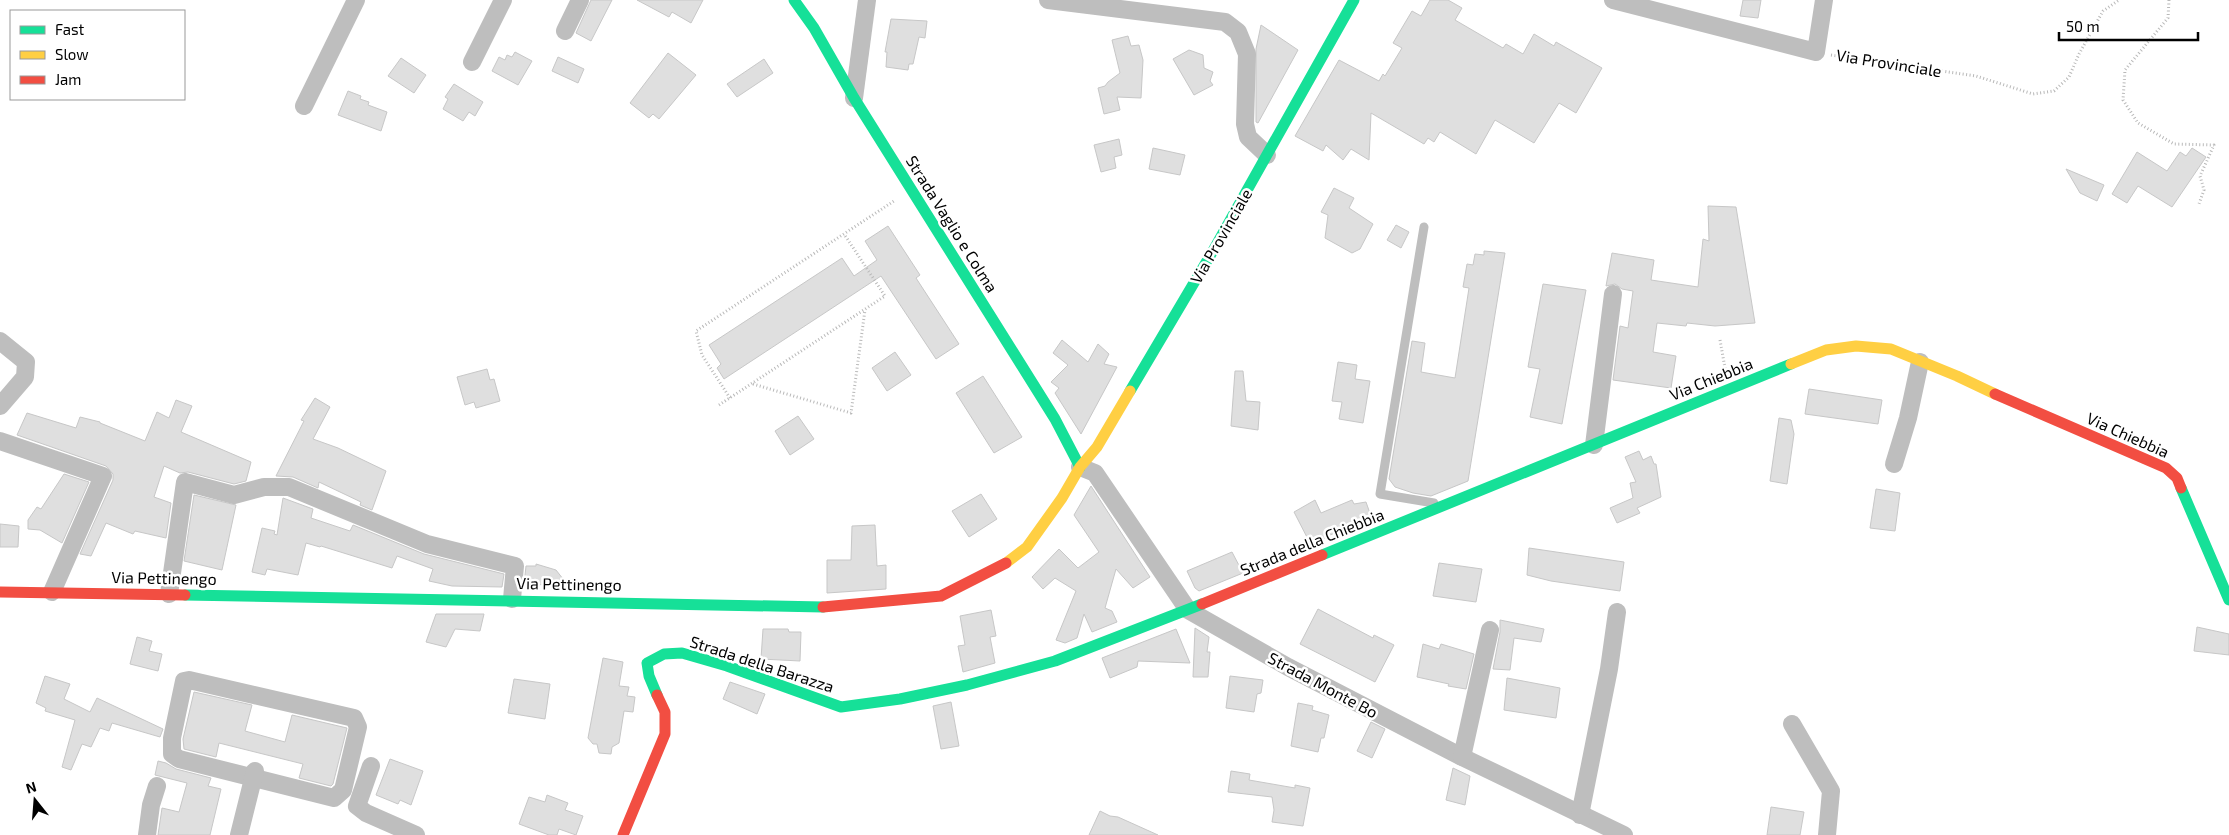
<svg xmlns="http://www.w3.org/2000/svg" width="2229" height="835" font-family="'Exo 2',sans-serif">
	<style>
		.building { fill: #dfdfdf; stroke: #c7c7c7 }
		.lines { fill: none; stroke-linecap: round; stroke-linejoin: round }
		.path { stroke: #b9b9b9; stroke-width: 3; stroke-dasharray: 1 2.5; stroke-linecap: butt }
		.lane { stroke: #bebebe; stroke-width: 9 }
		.street { stroke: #bebebe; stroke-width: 18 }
		.fast { stroke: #16e098; stroke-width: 11 }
		.slow { stroke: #ffcf43; stroke-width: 11 }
		.jam { stroke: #f24e42; stroke-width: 11 }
		.labels { text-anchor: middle; stroke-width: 5; stroke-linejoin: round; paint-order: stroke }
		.street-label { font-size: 16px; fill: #000; stroke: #fff }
	</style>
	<rect width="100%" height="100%" fill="#fff"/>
	<g class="building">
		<path d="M591,0H612L591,41L576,33Z"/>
		<path d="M637,0H703L691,23L672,12L669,17Z"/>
		<path d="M1430,0H1448L1462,8L1455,20L1503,48L1506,44L1523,54L1534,34L1554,46L1556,42L1602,68L1576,113L1559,103L1534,143L1495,120L1476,154L1440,132L1434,142L1428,138L1424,144L1371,113L1369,160L1351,149L1343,160L1326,145L1323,151L1295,136L1339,60L1379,81L1383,74L1385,76L1402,48L1393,43L1412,11L1421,16Z"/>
		<path d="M1743,0H1761L1758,18L1740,16Z"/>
		<path d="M891,19L927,21L925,38L919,37L913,64H909L908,70L886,67L887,52H885Z"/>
		<path d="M1261,25L1298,50L1258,123L1256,122V49Z"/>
		<path d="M1128,36L1131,46L1139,45L1143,60L1141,98L1117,97L1120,110L1104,114L1098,88L1105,86L1108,82L1120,73L1112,40Z"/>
		<path d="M1189,50L1203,55L1204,68L1213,72L1210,81L1213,85L1194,95L1173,59Z"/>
		<path d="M515,52L532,61L518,85L492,71L499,57L505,60L507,55L512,57Z"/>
		<path d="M668,53L696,75L659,119L653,114L649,118L630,103Z"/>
		<path d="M558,57L584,69L578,83L552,71Z"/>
		<path d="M401,58L426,75L414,93L388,76Z"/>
		<path d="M764,59L773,73L737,97L727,84Z"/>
		<path d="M454,84L483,102L475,116L469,112L463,121L443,109L448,99L445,97Z"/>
		<path d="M348,91L361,96L360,99L369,102L368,105L387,112L381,131L338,115Z"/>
		<path d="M1119,139L1122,155L1114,157L1116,168L1101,172L1094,145Z"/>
		<path d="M1153,148L1185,155L1180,175L1149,169Z"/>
		<path d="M2192,148L2206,157L2172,207L2138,186L2127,203L2112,194L2137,152L2167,171L2180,152L2186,156Z"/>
		<path d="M2066,169L2104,185L2097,201L2080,193Z"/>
		<path d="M1334,188L1354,198L1349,208L1373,224L1360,249L1352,253L1325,238L1328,215L1321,212Z"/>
		<path d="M1708,206L1736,207L1755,323L1715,326L1687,323L1686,326L1657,323L1653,352L1676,356L1671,388L1613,380L1620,326L1628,328L1633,291L1622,289L1615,284L1606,286L1612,253L1654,260L1651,280L1698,287L1703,239L1709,241Z"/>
		<path d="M1396,225L1409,232L1401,248L1387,240Z"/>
		<path d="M888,226L920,275L916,278L959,344L936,359L881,276L724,379L717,368L721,364L709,345L842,258L854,276L877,260L865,241Z"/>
		<path d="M1484,251L1505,253L1468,481L1431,496L1413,493L1395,487L1389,479L1412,341L1425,343L1421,372L1455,378L1469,288L1463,287L1467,264L1473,265L1475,254L1484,255Z"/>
		<path d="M1543,284L1586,290L1562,424L1530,417L1540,369L1528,367Z"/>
		<path d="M1062,340L1088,362L1098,344L1109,354L1104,364L1117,367L1081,434L1055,393L1059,388L1051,382L1068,365L1053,353Z"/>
		<path d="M895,352L911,375L887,391L872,368Z"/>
		<path d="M1338,362L1357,365L1355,379L1370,381L1363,423L1339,419L1342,402L1332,401Z"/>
		<path d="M487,369L490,380L494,379L500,401L476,408L474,402L465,405L457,377Z"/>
		<path d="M1235,371H1243L1246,401L1260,402L1258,430L1231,426Z"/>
		<path d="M983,376L1022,437L994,453L956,393Z"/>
		<path d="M1809,389L1882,400L1878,424L1805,414Z"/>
		<path d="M315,398L330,407L313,439L338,448L386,471L372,510L360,505L361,502L319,482L318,488L293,477L276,476L304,421L301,420Z"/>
		<path d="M176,400L192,406L181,432L251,462L246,481L234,484L188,472L180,473L164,466L154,497L171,503L166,538L135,531L133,534L106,523L91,556L80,554L113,480V474L106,466L17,435L27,413L76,428L80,417L100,422V423L145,441L157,412L169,418Z"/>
		<path d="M798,416L814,439L790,455L775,431Z"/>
		<path d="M1779,418L1791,420L1794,434L1787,484L1770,481Z"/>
		<path d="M1639,451L1643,460L1651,456L1654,464H1656L1661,497L1637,508L1640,513L1617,523L1610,508L1633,498L1630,483L1636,482L1625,457Z"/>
		<path d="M64,474L89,482L62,543L40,530L28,529V520L37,507L41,509Z"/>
		<path d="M1091,486L1150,577L1133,588L1116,569L1105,608L1112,611L1117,622L1092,632L1084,614L1077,638L1065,643L1056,640L1076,591L1055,578L1043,589L1032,577L1059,549L1078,568L1099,552L1074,515Z"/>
		<path d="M1876,489L1900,493L1895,531L1870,528Z"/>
		<path d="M981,494L997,519L969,537L952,511Z"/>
		<path d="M194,495L236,505L222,570L184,561Z"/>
		<path d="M283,498L313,509L311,518L350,531L353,525L424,554L504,574L502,587L452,586L429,581L433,569L397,556L392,568L321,546L320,547L306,543L298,575L267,569L265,575L252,572L262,528L275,531L274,534L277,535Z"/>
		<path d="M1315,500L1321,513L1352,500L1354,504L1366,502L1372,519L1347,529L1344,528L1311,545L1294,512Z"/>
		<path d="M0,524L19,526L18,547H0Z"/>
		<path d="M875,525L877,566L886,565V589L827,593V560H851L852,526Z"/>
		<path d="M1529,548L1624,562L1620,591L1551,581L1527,575Z"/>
		<path d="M1232,552L1243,573L1199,591L1195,588L1187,571Z"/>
		<path d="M1439,563L1482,569L1476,602L1433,596Z"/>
		<path d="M536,564L556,570L567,584L524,585L526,566H536Z"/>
		<path d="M1318,609L1373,638L1374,635L1394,645L1375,682L1300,644Z"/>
		<path d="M991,610L996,636L990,637L995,663L963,672L958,646L965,645L960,616Z"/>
		<path d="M436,614H484L480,631L455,629L446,647L426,642Z"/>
		<path d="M1500,620L1544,629L1541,642L1514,638L1510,670L1493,669L1500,632Z"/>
		<path d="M2197,627L2229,634V655L2194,651Z"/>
		<path d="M1195,628L1209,637L1207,652H1210L1208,677H1193Z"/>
		<path d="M763,629H788L789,632H801L800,661L761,659Z"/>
		<path d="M1176,629L1190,663L1138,661L1137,667L1110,678L1102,658Z"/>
		<path d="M137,637L152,641L149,651L162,654L158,671L130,664Z"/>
		<path d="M1423,644L1439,649L1441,644L1474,654L1466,689L1448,686L1449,684L1417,677Z"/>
		<path d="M603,658L623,662L619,686L629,687L627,696L635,697L633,712L624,711L619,743L612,747L611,754L599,753L597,744H593L588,738Z"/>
		<path d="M45,676L70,684L64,699L90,712L97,698L163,729L160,737L112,723L109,731L100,728L91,747L82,744L71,770L62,767L75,720L45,711L46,708L36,703Z"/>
		<path d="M1230,676L1263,680L1261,693L1257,694L1254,712L1226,708Z"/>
		<path d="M1507,678L1560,688L1556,718L1504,710Z"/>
		<path d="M514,679L550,684L545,719L508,713Z"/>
		<path d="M730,682L765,694L757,714L723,699Z"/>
		<path d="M194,692L252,705L245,731L285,742L292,715L347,728L333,784L331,786L299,778L303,764L219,743L216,757L184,749L183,739Z"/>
		<path d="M951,702L959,746L941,749L933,706Z"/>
		<path d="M1298,703L1313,706L1312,710L1329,715L1324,738H1321L1318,752L1291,746Z"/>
		<path d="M1371,722L1385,729L1372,758L1357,751Z"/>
		<path d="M390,759L423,771L411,805L400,800L398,804L376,795Z"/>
		<path d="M158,761L166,763L176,769L211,778L208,786L221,789L210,835H158L162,808L179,812L187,783L155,775Z"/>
		<path d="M1453,768L1470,776L1465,805L1446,800Z"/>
		<path d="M1231,771L1250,774L1249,780L1295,788V785L1310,788L1303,826L1272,822L1274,810L1272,797L1228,792Z"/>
		<path d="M547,795L568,803L565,810L583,816L576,835L559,829L557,835H549L519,824L529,797L545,802Z"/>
		<path d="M1771,807L1804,812L1800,835H1767Z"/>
		<path d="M1100,811L1110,816L1118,817L1158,835H1089Z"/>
	</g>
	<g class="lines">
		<g class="path">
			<path d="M2169,0L2168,18L2125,70L2123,100L2138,123L2174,144L2214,145L2200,176L2204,190L2199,204"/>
			<path d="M1831,55L1976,76L2033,94L2054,91L2069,77L2079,54L2103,11L2119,0"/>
			<path d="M1720,340L1725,368"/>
			<path d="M753,384L851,413L865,310"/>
			<path d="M730,398L702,355L696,331L894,201"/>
			<path d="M719,405L885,296L844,234"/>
		</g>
		<path class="lane" d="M1424,227L1380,494L1434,503"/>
		<g class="street">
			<path d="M1048,0L1225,22L1238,32L1247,54L1245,124L1248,137L1267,155"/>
			<path d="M1613,0L1816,52L1824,0"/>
			<path d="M565,31L580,0"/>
			<path d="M472,62L503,0"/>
			<path d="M854,98L867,0"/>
			<path d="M304,106L356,0"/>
			<path d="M0,341L26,362L25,377L0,406"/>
			<path d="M0,441L103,476L52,592"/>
			<path d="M1594,445L1613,294"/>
			<path d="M1894,464L1908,418L1920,362"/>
			<path d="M1080,467L1095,473L1188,610L1288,667L1462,757L1624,835"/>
			<path d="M169,594L185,482L234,495L264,487H289L427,544L515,566L512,599"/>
			<path d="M189,680L354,718L358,727L343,790L334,798L179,759L172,754V738L184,681Z"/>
			<path d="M1792,724L1831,791L1827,835"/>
			<path d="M1462,757L1490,630"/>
			<path d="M371,766L357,806L366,813L416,835"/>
			<path d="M1580,815L1609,669L1617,612"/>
			<path d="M147,835L151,805L157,786"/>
			<path d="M239,835L255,771"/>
		</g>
		<g class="fast">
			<path d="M794,0L814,28L854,98L1055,419L1080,467"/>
			<path d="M1130,391L1214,249L1354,0"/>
			<path d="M2181,488L2229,600"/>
			<path d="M1322,555L1791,364"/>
			<path d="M185,595L823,607"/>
			<path d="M657,695L649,676L647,663L664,654L682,653L727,666L841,707L900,699L967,685L1055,661L1202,604"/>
		</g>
		<g class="slow">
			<path d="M1791,364L1826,350L1856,346L1891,349L1957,376L1995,394"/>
			<path d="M1006,563L1027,547L1062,498L1080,467L1097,447L1130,391"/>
		</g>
		<g class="jam">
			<path d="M1995,394L2166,468L2177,478L2181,488"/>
			<path d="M0,592L185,595"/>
			<path d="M1202,604L1322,555"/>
			<path d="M823,607L941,596L1006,563"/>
			<path d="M623,835L665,734V712L657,695"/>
		</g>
	</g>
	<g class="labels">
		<g class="street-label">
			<text transform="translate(1889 63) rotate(9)" y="6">Via Provinciale</text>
			<text transform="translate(952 224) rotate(58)" y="6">Strada Vaglio e Colma</text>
			<text transform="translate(1221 236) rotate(-60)" y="6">Via Provinciale</text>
			<text transform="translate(1711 379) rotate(-22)" y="6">Via Chiebbia</text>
			<text transform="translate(2128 435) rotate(24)" y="6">Via Chiebbia</text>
			<text transform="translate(1312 542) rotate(-22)" y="6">Strada della Chiebbia</text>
			<text transform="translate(164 578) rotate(1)" y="6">Via Pettinengo</text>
			<text transform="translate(569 584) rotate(1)" y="6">Via Pettinengo</text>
			<text transform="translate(762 664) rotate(18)" y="6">Strada della Barazza</text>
			<text transform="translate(1323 685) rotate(28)" y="6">Strada Monte Bo</text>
		</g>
	</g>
	<rect x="10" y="10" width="175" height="90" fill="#ffffff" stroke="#999999"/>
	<rect x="20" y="26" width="25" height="8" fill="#16e098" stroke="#999999"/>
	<text x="55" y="35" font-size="15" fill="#000000">Fast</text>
	<rect x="20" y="51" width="25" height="8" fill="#ffcf43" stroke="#999999"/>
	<text x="55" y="60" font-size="15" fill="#000000">Slow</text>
	<rect x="20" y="76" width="25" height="8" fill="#f24e42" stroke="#999999"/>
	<text x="55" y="85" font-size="15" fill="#000000">Jam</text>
	<g transform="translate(35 800) rotate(343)" stroke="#ffffff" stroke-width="4" paint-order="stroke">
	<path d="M0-4L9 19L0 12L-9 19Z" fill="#000000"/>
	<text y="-8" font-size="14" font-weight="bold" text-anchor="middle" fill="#000000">N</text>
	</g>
	<path d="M2059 32v8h139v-8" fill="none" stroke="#000000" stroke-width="2.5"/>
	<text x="2066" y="32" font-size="15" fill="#000000" stroke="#ffffff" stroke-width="4" paint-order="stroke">50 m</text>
</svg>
